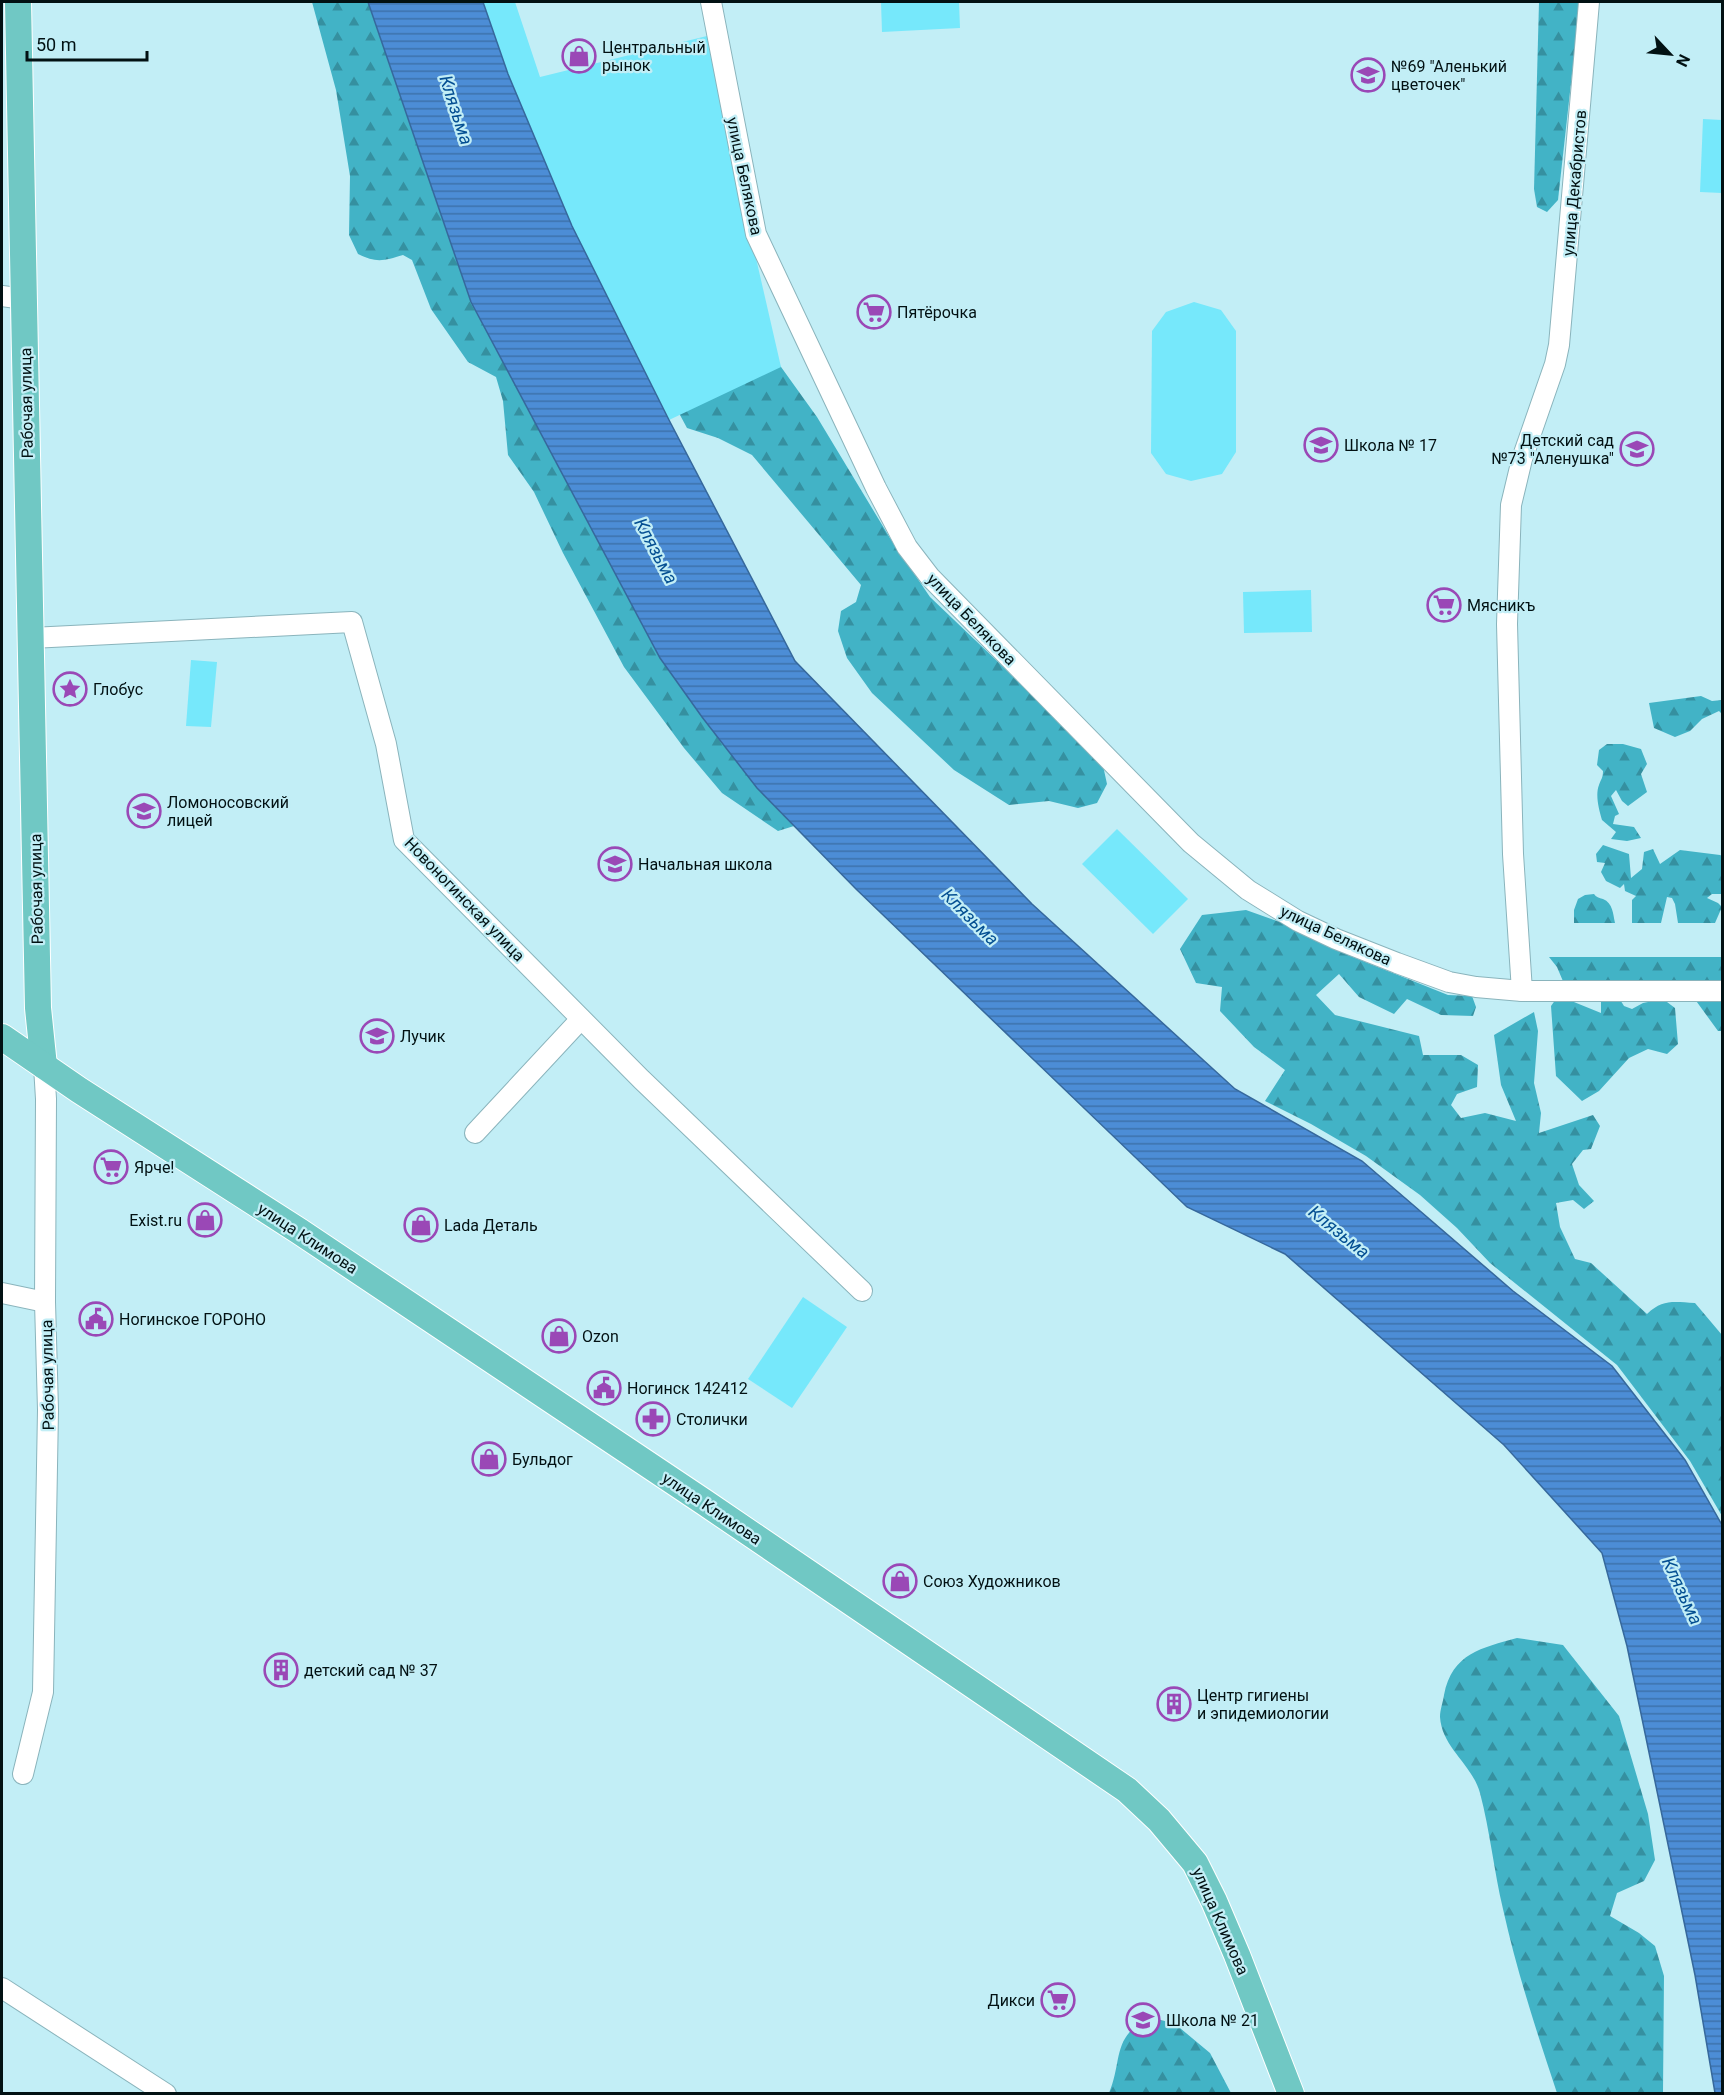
<svg xmlns="http://www.w3.org/2000/svg" width="1724" height="2095" font-family="Roboto,sans-serif">
	<style>
		.forest { fill: url(#forest-firs) }
		.park { fill: #76e8fb }
		.water { fill: url(#water-rules); stroke: #36689c; stroke-width: 1.5 }
		.lines { fill: none; stroke-linecap: round; stroke-linejoin: round }
		.minor-casing { stroke: #8ab4bc; stroke-width: 22 }
		.major-casing { stroke: #fff; stroke-width: 28 }
		.minor { stroke: #fff; stroke-width: 20 }
		.major { stroke: #70c8c4; stroke-width: 26 }
		.labels { text-anchor: middle; stroke-width: 4.5; stroke-linejoin: round; paint-order: stroke }
		.poi-label { font-size: 16px; fill: #021113; stroke: #c2eef6; text-anchor: start }
		.street-label { font-size: 16px; fill: #021113; stroke: #c2eef6 }
		.water-label { font-size: 18px; font-style: italic; fill: #044f92; stroke: #c2eef6 }
	</style>
	<defs>
		<pattern id="forest-firs" width="22" height="20" patternUnits="userSpaceOnUse" patternTransform="scale(1.5)"><rect width="22" height="20" fill="#42b3c6"/><path d="M5 1l3.5 6h-7zM16 11l3.5 6h-7z" fill="#3590a0"/></pattern>
		<pattern id="water-rules" width="6" height="5" patternUnits="userSpaceOnUse" patternTransform="scale(1.5)"><rect width="6" height="5" fill="#4c8dd6"/><path d="M0 2.5h6" fill="none" stroke="#3d72ac"/></pattern>
	</defs>
	<rect width="100%" height="100%" fill="#c2eef6"/>
	<g class="forest">
		<path d="M312,2H368L471,302L660,658L702,717L757,788L794,826L778,831L722,793L684,748L624,667L563,553L534,492L508,455L503,401L496,377L468,362L431,309L412,260L403,255C384,261 376,263 358,254L349,235L350,176L336,90Z"/>
		<path d="M1539,2H1580L1558,200L1547,212L1537,207L1534,189Z"/>
		<path d="M579,227L758,335L817,417L890,538L930,597L1102,761L1107,784L1097,803L1078,808L1049,801L1009,805L954,770L872,693L847,658L838,631L841,611L856,602L861,585L752,455L718,438L687,428Z"/>
		<path d="M1701,696L1712,701L1722,700V714L1719,711L1702,719L1690,731L1675,737L1654,728L1649,703Z"/>
		<path d="M1607,744H1623L1641,749L1647,764L1641,774L1647,792L1628,806L1622,801L1616,790L1611,796L1619,814L1615,816L1613,824L1634,827L1641,838L1627,841L1611,839L1616,832L1602,820C1599,810 1595,795 1599,785C1601,779 1603,778 1603,771L1597,765L1599,750Z"/>
		<path d="M1603,845L1629,854L1631,878L1642,869L1644,852L1653,849L1660,864L1680,850L1720,855L1722,856V894H1712L1707,898L1718,903L1722,907L1715,923H1678L1675,904L1672,898L1667,897L1661,923H1632V900L1636,896L1625,891L1624,884L1620,888L1606,881L1601,872L1605,863L1597,862L1596,854Z"/>
		<path d="M1594,894C1596,897 1599,898 1603,899C1613,903 1613,914 1615,923H1574V910L1578,899L1585,895Z"/>
		<path d="M1246,910L1288,925L1348,955L1448,995L1472,996L1476,1007L1473,1016L1441,1015L1407,999L1394,1014L1359,997L1339,974L1316,995L1335,1015L1419,1036L1423,1055H1461L1478,1065L1477,1087L1457,1094L1451,1105L1461,1118L1485,1113L1516,1121L1501,1085L1494,1035L1534,1012L1538,1031L1534,1083L1541,1113L1539,1133L1593,1115L1600,1126L1591,1149L1583,1150L1572,1164L1579,1185L1594,1201L1584,1209L1573,1200L1556,1203L1560,1227L1575,1259L1591,1263L1647,1314C1663,1299 1673,1302 1695,1303L1722,1335V1516L1690,1461L1617,1365L1490,1263L1457,1228L1420,1195L1366,1156L1311,1124L1265,1101L1285,1070L1254,1047L1220,1011L1222,987L1196,983L1180,949L1202,915Z"/>
		<path d="M1549,957H1722V987L1565,986L1557,967Z"/>
		<path d="M1601,997L1619,998L1624,1006L1632,1009L1643,1003L1663,999L1675,1008L1678,1044L1667,1054L1648,1049L1629,1058L1599,1091L1582,1101L1556,1076L1551,1006L1556,999L1569,1000L1601,1013Z"/>
		<path d="M1694,998L1718,1001L1722,999V1031H1718Z"/>
		<path d="M1517,1638L1563,1645L1619,1716L1648,1814L1655,1860L1644,1881L1617,1893L1610,1916L1639,1933L1655,1946L1664,1976L1663,2093H1557C1537,2033 1517,1972 1503,1909C1494,1871 1490,1831 1480,1793C1472,1764 1442,1748 1440,1717C1440,1710 1443,1702 1444,1695C1452,1653 1482,1648 1517,1638Z"/>
		<path d="M1151,2018L1174,2023L1210,2053L1231,2093H1109C1123,2060 1111,2035 1151,2018Z"/>
	</g>
	<g class="park">
		<path d="M483,2H515L540,77L711,35L750,232L781,367L669,420L572,226L508,74Z"/>
		<path d="M881,2H959L960,28L882,32Z"/>
		<path d="M1703,119L1722,120V193L1700,192Z"/>
		<path d="M1194,302L1221,310L1236,331V452L1222,474L1191,481L1166,474L1151,453L1152,331L1166,312Z"/>
		<path d="M1311,590L1312,632L1244,633L1243,592Z"/>
		<path d="M191,660L217,662L211,727L186,726Z"/>
		<path d="M1117,829L1188,899L1153,934L1082,864Z"/>
		<path d="M803,1297L847,1327L792,1408L748,1379Z"/>
	</g>
	<path class="water" d="M368,2H483L508,74L572,226L669,420L795,661L1032,904L1235,1089L1362,1161L1513,1291L1612,1366L1685,1460L1722,1525V2093H1715L1695,1975L1627,1646L1602,1553L1504,1445L1285,1254L1187,1207L856,889L757,788L702,717L660,658L471,302Z"/>
	<g class="lines">
		<g class="minor-casing">
			<g id="minor">
				<path d="M711,2L756,234L876,488L907,547L930,577L1191,843L1248,890L1298,921L1336,939L1397,963L1449,982L1476,987L1522,991H1722"/>
				<path d="M2,296L24,299"/>
				<path d="M31,638L352,622L386,744L404,840L641,1079L862,1291"/>
				<path d="M1522,991L1513,854L1507,624L1511,505L1522,459L1555,364L1559,345L1589,2"/>
				<path d="M475,1133L581,1019"/>
				<path d="M2,1293L45,1302"/>
				<path d="M23,1774L43,1692L48,1410L45,1302L46,1099L44,1066"/>
				<path d="M2,1988L166,2094"/>
			</g>
		</g>
		<g class="major-casing">
			<g id="major">
				<path d="M18,2L38,1008L44,1066"/>
				<path d="M2,1037L79,1090L299,1231L704,1502L1127,1790L1159,1820L1195,1863L1214,1901L1237,1955L1291,2094"/>
			</g>
		</g>
		<use href="#minor" class="minor"/>
		<use href="#major" class="major"/>
	</g>
	<defs>
		<g id="shop-ring" transform="scale(1.725)"><circle r="9.5" fill="#c2eef6" stroke="#9a48b6" stroke-width="1.5"/><path d="M-5-2.5h2.3a2.7 3.5 0 0 1 5.4 0H5L5.5 6h-11ZM-1.5-2.5h3a1.5 2.3 0 0 0-3 0Z" fill="#9a48b6"/></g>
		<g id="school-ring" transform="scale(1.725)"><circle r="9.5" fill="#c2eef6" stroke="#9a48b6" stroke-width="1.5"/><path d="M0-5L7-2L0 1L-7-2ZM-4 1L0 2.5L4 1V4Q0 6-4 4Z" fill="#9a48b6"/></g>
		<g id="supermarket-ring" transform="scale(1.725)"><circle r="9.5" fill="#c2eef6" stroke="#9a48b6" stroke-width="1.5"/><path d="M-6-5.5h2.5l.6 2H6L4.5 2H-2.5L-4.4-4H-6ZM-1.5 3.2a1.3 1.3 0 1 0 .1 0ZM3 3.2a1.3 1.3 0 1 0 .1 0Z" fill="#9a48b6"/></g>
		<g id="sight-ring" transform="scale(1.725)"><circle r="9.5" fill="#c2eef6" stroke="#9a48b6" stroke-width="1.5"/><path d="M0-6L1.8-2.2L6-1.7L2.9 1.2L3.7 5.4L0 3.3L-3.7 5.4L-2.9 1.2L-6-1.7L-1.8-2.2Z" fill="#9a48b6"/></g>
		<g id="civic-ring" transform="scale(1.725)"><circle r="9.5" fill="#c2eef6" stroke="#9a48b6" stroke-width="1.5"/><path d="M-.6-6.5H3V-4.5H.6V-3L4-1V1h2V6H-6V1h2V-1L-.6-3ZM-1.2 2.5V6h2.4V2.5Z" fill="#9a48b6"/></g>
		<g id="pharmacy-ring" transform="scale(1.725)"><circle r="9.5" fill="#c2eef6" stroke="#9a48b6" stroke-width="1.5"/><path d="M-2-6h4v4h4v4h-4v4h-4v-4h-4v-4h4Z" fill="#9a48b6"/></g>
		<g id="building-ring" transform="scale(1.725)"><circle r="9.5" fill="#c2eef6" stroke="#9a48b6" stroke-width="1.5"/><path d="M-4-6H4V6H1V3H-1V6H-4ZM-2.5-4.3h1.7v1.8h-1.7ZM.8-4.3h1.7v1.8H.8ZM-2.5-1h1.7V.8h-1.7ZM.8-1h1.7V.8H.8Z" fill="#9a48b6"/></g>
	</defs>
	<g fill-rule="evenodd">
		<use href="#shop-ring" x="579" y="56"/>
		<use href="#school-ring" x="1368" y="75"/>
		<use href="#supermarket-ring" x="874" y="312"/>
		<use href="#school-ring" x="1321" y="445"/>
		<use href="#school-ring" x="1637" y="449"/>
		<use href="#supermarket-ring" x="1444" y="605"/>
		<use href="#sight-ring" x="70" y="689"/>
		<use href="#school-ring" x="144" y="811"/>
		<use href="#school-ring" x="615" y="864"/>
		<use href="#school-ring" x="377" y="1036"/>
		<use href="#supermarket-ring" x="111" y="1167"/>
		<use href="#shop-ring" x="205" y="1220"/>
		<use href="#shop-ring" x="421" y="1225"/>
		<use href="#civic-ring" x="96" y="1319"/>
		<use href="#shop-ring" x="559" y="1336"/>
		<use href="#civic-ring" x="604" y="1388"/>
		<use href="#pharmacy-ring" x="653" y="1419"/>
		<use href="#shop-ring" x="489" y="1459"/>
		<use href="#shop-ring" x="900" y="1581"/>
		<use href="#building-ring" x="281" y="1670"/>
		<use href="#building-ring" x="1174" y="1704"/>
		<use href="#supermarket-ring" x="1058" y="2000"/>
		<use href="#school-ring" x="1143" y="2020"/>
	</g>
	<g class="labels">
		<g class="poi-label">
			<text x="602" y="53">Центральный<tspan x="602" dy="18">рынок</tspan></text>
			<text x="1391" y="72">№69 "Аленький<tspan x="1391" dy="18">цветочек"</tspan></text>
			<text x="897" y="318">Пятёрочка</text>
			<text x="1614" y="446" text-anchor="end">Детский сад<tspan x="1614" dy="18">№73 "Аленушка"</tspan></text>
			<text x="1344" y="451">Школа № 17</text>
			<text x="1467" y="611">Мясникъ</text>
			<text x="93" y="695">Глобус</text>
			<text x="167" y="808">Ломоносовский<tspan x="167" dy="18">лицей</tspan></text>
			<text x="638" y="870">Начальная школа</text>
			<text x="400" y="1042">Лучик</text>
			<text x="134" y="1173">Ярче!</text>
			<text x="182" y="1226" text-anchor="end">Exist.ru</text>
			<text x="444" y="1231">Lada Деталь</text>
			<text x="119" y="1325">Ногинское ГОРОНО</text>
			<text x="582" y="1342">Ozon</text>
			<text x="627" y="1394">Ногинск 142412</text>
			<text x="676" y="1425">Столички</text>
			<text x="512" y="1465">Бульдог</text>
			<text x="923" y="1587">Союз Художников</text>
			<text x="304" y="1676">детский сад № 37</text>
			<text x="1197" y="1701">Центр гигиены<tspan x="1197" dy="18">и эпидемиологии</tspan></text>
			<text x="1035" y="2006" text-anchor="end">Дикси</text>
			<text x="1166" y="2026">Школа № 21</text>
		</g>
		<g class="street-label">
			<text transform="translate(745 176) rotate(78)" y="6">улица Белякова</text>
			<text transform="translate(1574 183) rotate(-85)" y="6">улица Декабристов</text>
			<text transform="translate(26 403) rotate(-91)" y="6">Рабочая улица</text>
			<text transform="translate(972 619) rotate(46)" y="6">улица Белякова</text>
			<text transform="translate(36 889) rotate(-91)" y="6">Рабочая улица</text>
			<text transform="translate(465 899) rotate(46)" y="6">Новоногинская улица</text>
			<text transform="translate(1336 935) rotate(25)" y="6">улица Белякова</text>
			<text transform="translate(308 1238) rotate(33)" y="6">улица Климова</text>
			<text transform="translate(47 1375) rotate(-91)" y="6">Рабочая улица</text>
			<text transform="translate(712 1508) rotate(34)" y="6">улица Климова</text>
			<text transform="translate(1221 1921) rotate(66)" y="6">улица Климова</text>
		</g>
		<g class="water-label">
			<text transform="translate(456 110) rotate(72)" y="6">Клязьма</text>
			<text transform="translate(656 551) rotate(62)" y="6">Клязьма</text>
			<text transform="translate(970 917) rotate(45)" y="6">Клязьма</text>
			<text transform="translate(1339 1232) rotate(39)" y="6">Клязьма</text>
			<text transform="translate(1682 1591) rotate(65)" y="6">Клязьма</text>
		</g>
	</g>
	<rect width="1724" height="2095" fill="none" stroke="#021113" stroke-width="6"/>
	<g transform="translate(1670 54) rotate(116)" stroke="#c2eef6" stroke-width="4.5" paint-order="stroke">
	<path d="M0-4.5L10 22L0 15L-10 22Z" fill="#021113"/>
	<text y="-9" font-size="16" font-weight="bold" text-anchor="middle" fill="#021113">N</text>
	</g>
	<path d="M27 51v9h120v-9" fill="none" stroke="#021113" stroke-width="3"/>
	<text x="36" y="51" font-size="18" fill="#021113" stroke="#c2eef6" stroke-width="4.5" paint-order="stroke">50 m</text>
</svg>
